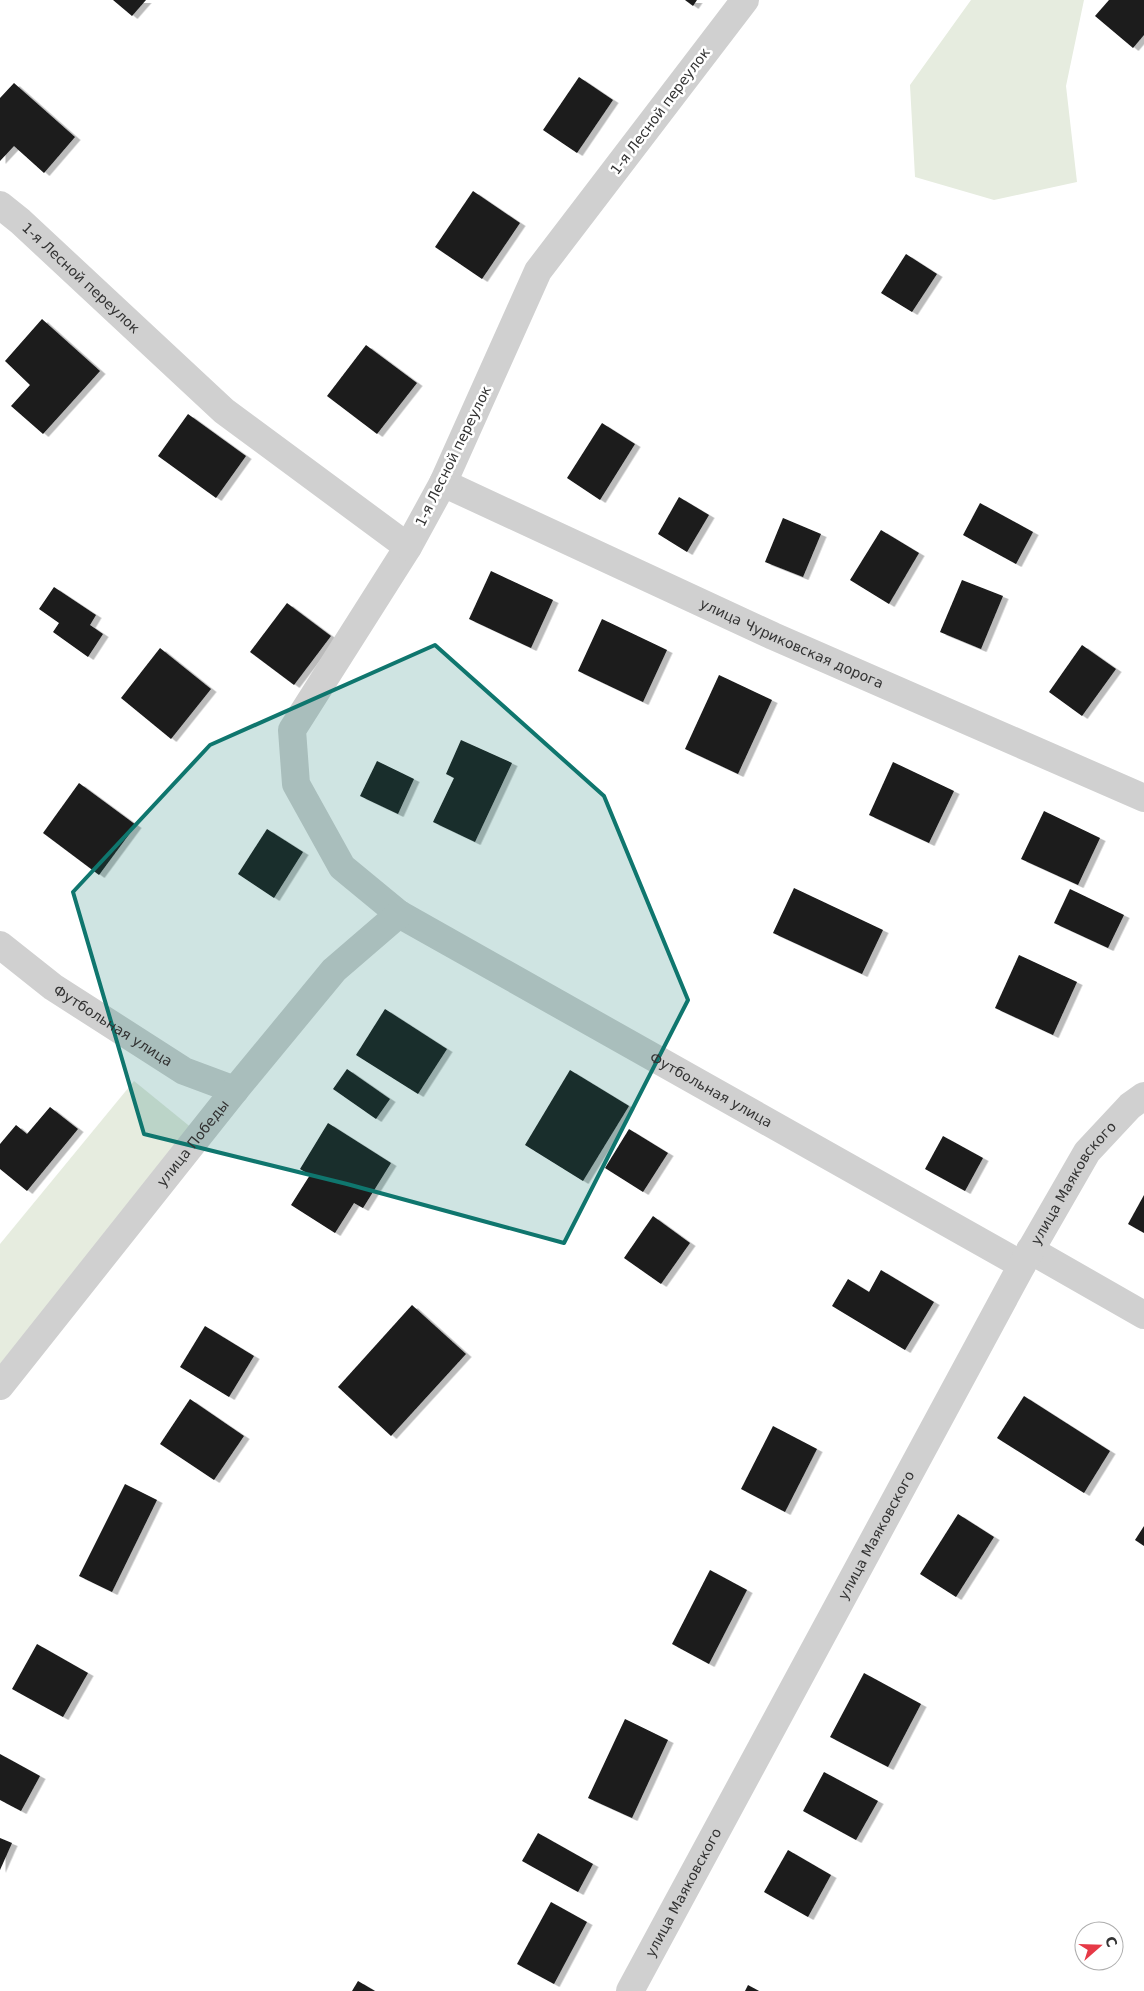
<svg xmlns="http://www.w3.org/2000/svg" width="1144" height="1991" font-family="'DejaVu Sans',sans-serif">
	<style>
		.green { fill: #e6ecdf }
		.building { fill: #1a1a1a; filter: url(#shadow) }
		.lines { fill: none; stroke-linecap: round; stroke-linejoin: round }
		.minor { stroke: #d0d0d0; stroke-width: 28 }
		.marked { fill: #0f766e; fill-opacity: 0.2; stroke: #0f766e; stroke-width: 4; stroke-linejoin: round }
		.labels { text-anchor: middle; stroke-width: 5; stroke-linejoin: round; paint-order: stroke }
		.street-label { font-size: 14px; fill: #333; stroke: #fff }
	</style>
	<defs>
		<filter id="shadow"><feDropShadow dx="5.5" dy="3" stdDeviation="0" flood-color="#0004"/></filter>
	</defs>
	<rect width="100%" height="100%" fill="#fff"/>
	<g class="green">
		<path d="M971,0H1084L1066,86L1077,182L994,200L915,177L910,85Z"/>
		<path d="M134,1081L193,1129L0,1364V1244Z"/>
	</g>
	<g class="building">
		<path d="M113,0H146L132,16Z"/>
		<path d="M685,0H697L693,6Z"/>
		<path d="M1109,0H1144V35L1133,48L1095,16Z"/>
		<path d="M579,77L613,100L577,153L543,130Z"/>
		<path d="M14,83L75,137L44,173L14,146L0,161V98Z"/>
		<path d="M473,191L520,223L482,279L435,247Z"/>
		<path d="M906,254L937,274L912,312L881,293Z"/>
		<path d="M42,319L100,371L43,434L11,406L30,385L5,361Z"/>
		<path d="M366,345L417,383L377,434L327,396Z"/>
		<path d="M188,414L246,456L216,498L158,456Z"/>
		<path d="M602,423L635,444L600,500L567,478Z"/>
		<path d="M679,497L709,515L687,552L658,534Z"/>
		<path d="M980,503L1033,532L1016,564L963,535Z"/>
		<path d="M783,518L821,534L803,577L765,562Z"/>
		<path d="M881,530L919,553L889,604L850,580Z"/>
		<path d="M491,571L553,600L531,648L469,619Z"/>
		<path d="M962,580L1003,596L981,649L940,632Z"/>
		<path d="M54,587L96,615L90,625L103,634L88,657L53,632L59,623L39,609Z"/>
		<path d="M287,603L331,636L294,685L250,652Z"/>
		<path d="M602,619L667,650L643,702L578,671Z"/>
		<path d="M1082,645L1116,669L1082,716L1049,692Z"/>
		<path d="M160,648L211,689L171,739L121,698Z"/>
		<path d="M719,675L772,700L738,774L685,749Z"/>
		<path d="M461,740L512,763L475,842L433,822L454,778L446,774Z"/>
		<path d="M377,761L414,779L398,814L360,796Z"/>
		<path d="M893,762L954,791L929,843L869,815Z"/>
		<path d="M79,783L136,825L99,875L43,833Z"/>
		<path d="M1044,811L1100,838L1078,885L1021,859Z"/>
		<path d="M267,829L303,852L274,898L238,874Z"/>
		<path d="M794,888L883,930L862,974L773,933Z"/>
		<path d="M1070,889L1124,915L1108,948L1054,923Z"/>
		<path d="M1019,955L1077,982L1053,1035L995,1008Z"/>
		<path d="M385,1009L447,1049L418,1094L356,1055Z"/>
		<path d="M347,1069L390,1099L376,1119L333,1089Z"/>
		<path d="M570,1070L629,1106L583,1181L525,1145Z"/>
		<path d="M50,1107L78,1129L27,1191L0,1169V1144L16,1125L27,1134Z"/>
		<path d="M328,1123L391,1163L363,1208L354,1203L335,1233L291,1205L310,1175L300,1169Z"/>
		<path d="M629,1129L668,1153L643,1192L605,1168Z"/>
		<path d="M943,1136L983,1158L965,1191L925,1169Z"/>
		<path d="M1144,1195V1233L1128,1224Z"/>
		<path d="M653,1216L690,1243L661,1284L624,1258Z"/>
		<path d="M881,1270L934,1302L905,1350L832,1306L848,1279L869,1292Z"/>
		<path d="M412,1305L466,1354L391,1436L338,1387Z"/>
		<path d="M205,1326L254,1356L229,1397L180,1367Z"/>
		<path d="M1024,1396L1110,1451L1084,1493L997,1438Z"/>
		<path d="M190,1399L244,1436L214,1480L160,1444Z"/>
		<path d="M773,1426L817,1449L785,1512L741,1489Z"/>
		<path d="M125,1484L157,1500L112,1592L79,1576Z"/>
		<path d="M958,1514L994,1537L956,1597L920,1574Z"/>
		<path d="M1144,1526V1546L1135,1540Z"/>
		<path d="M710,1570L747,1590L709,1664L672,1644Z"/>
		<path d="M37,1644L88,1673L63,1717L12,1689Z"/>
		<path d="M864,1673L921,1704L888,1767L830,1737Z"/>
		<path d="M625,1719L668,1740L632,1818L588,1798Z"/>
		<path d="M0,1754L40,1776L21,1811L0,1800Z"/>
		<path d="M824,1772L878,1801L856,1840L803,1811Z"/>
		<path d="M538,1833L593,1864L578,1892L522,1861Z"/>
		<path d="M0,1838L12,1843L0,1870Z"/>
		<path d="M788,1850L831,1875L808,1917L764,1892Z"/>
		<path d="M551,1902L587,1922L554,1984L517,1964Z"/>
		<path d="M358,1981L375,1991H352Z"/>
		<path d="M748,1985L759,1991H745Z"/>
	</g>
	<g class="lines">
		<g class="minor">
			<path id="s1" d="M745,0L538,271L443,483L408,547L292,730L296,784L342,867L399,914L1022,1265"/>
			<path id="s2" d="M0,205L20,221L224,411L408,547"/>
			<path id="s3" d="M443,483L773,636L1144,798"/>
			<path id="s4" d="M0,945L53,987L184,1071L235,1090"/>
			<path d="M1030,1250L1144,1315"/>
			<path id="s5" d="M0,1386L235,1090L334,970L399,914"/>
			<path id="s6" d="M630,1991L1022,1265L1087,1152L1130,1106L1144,1096"/>
		</g>
	</g>
	<path class="marked" d="M435,645L604,796L688,1000L564,1243L347,1184L144,1134L73,892L210,745Z"/>
	<g class="labels">
		<g class="street-label">
			<text transform="translate(660 111) rotate(-53)" y="5">1-я Лесной переулок</text>
			<text dy="5" stroke="none"><textPath href="#s2" startOffset="109">1-я Лесной переулок</textPath></text>
			<text transform="translate(453 456) rotate(-64)" y="5">1-я Лесной переулок</text>
			<text dy="5" stroke="none"><textPath href="#s3" startOffset="384">улица Чуриковская дорога</textPath></text>
			<text dy="5" stroke="none"><textPath href="#s4" startOffset="139">Футбольная улица</textPath></text>
			<text dy="5" stroke="none"><textPath href="#s1" startOffset="1444">Футбольная улица</textPath></text>
			<text dy="5" stroke="none"><textPath href="#s5" startOffset="310">улица Победы</textPath></text>
			<text dy="5" stroke="none"><textPath href="#s6" startOffset="922">улица Маяковского</textPath></text>
			<text dy="5" stroke="none"><textPath href="#s6" startOffset="518">улица Маяковского</textPath></text>
			<text dy="5" stroke="none"><textPath href="#s6" startOffset="112">улица Маяковского</textPath></text>
		</g>
	</g>
	<g transform="translate(1099 1946) rotate(70)"><circle r="24" fill="#ffffff" stroke="#adadad"/>
	<path d="M0-4L9 19L0 12L-9 19Z" fill="#e63946"/>
	<text y="-8" font-size="14" font-weight="bold" text-anchor="middle" fill="#333333">С</text>
	</g>
</svg>
